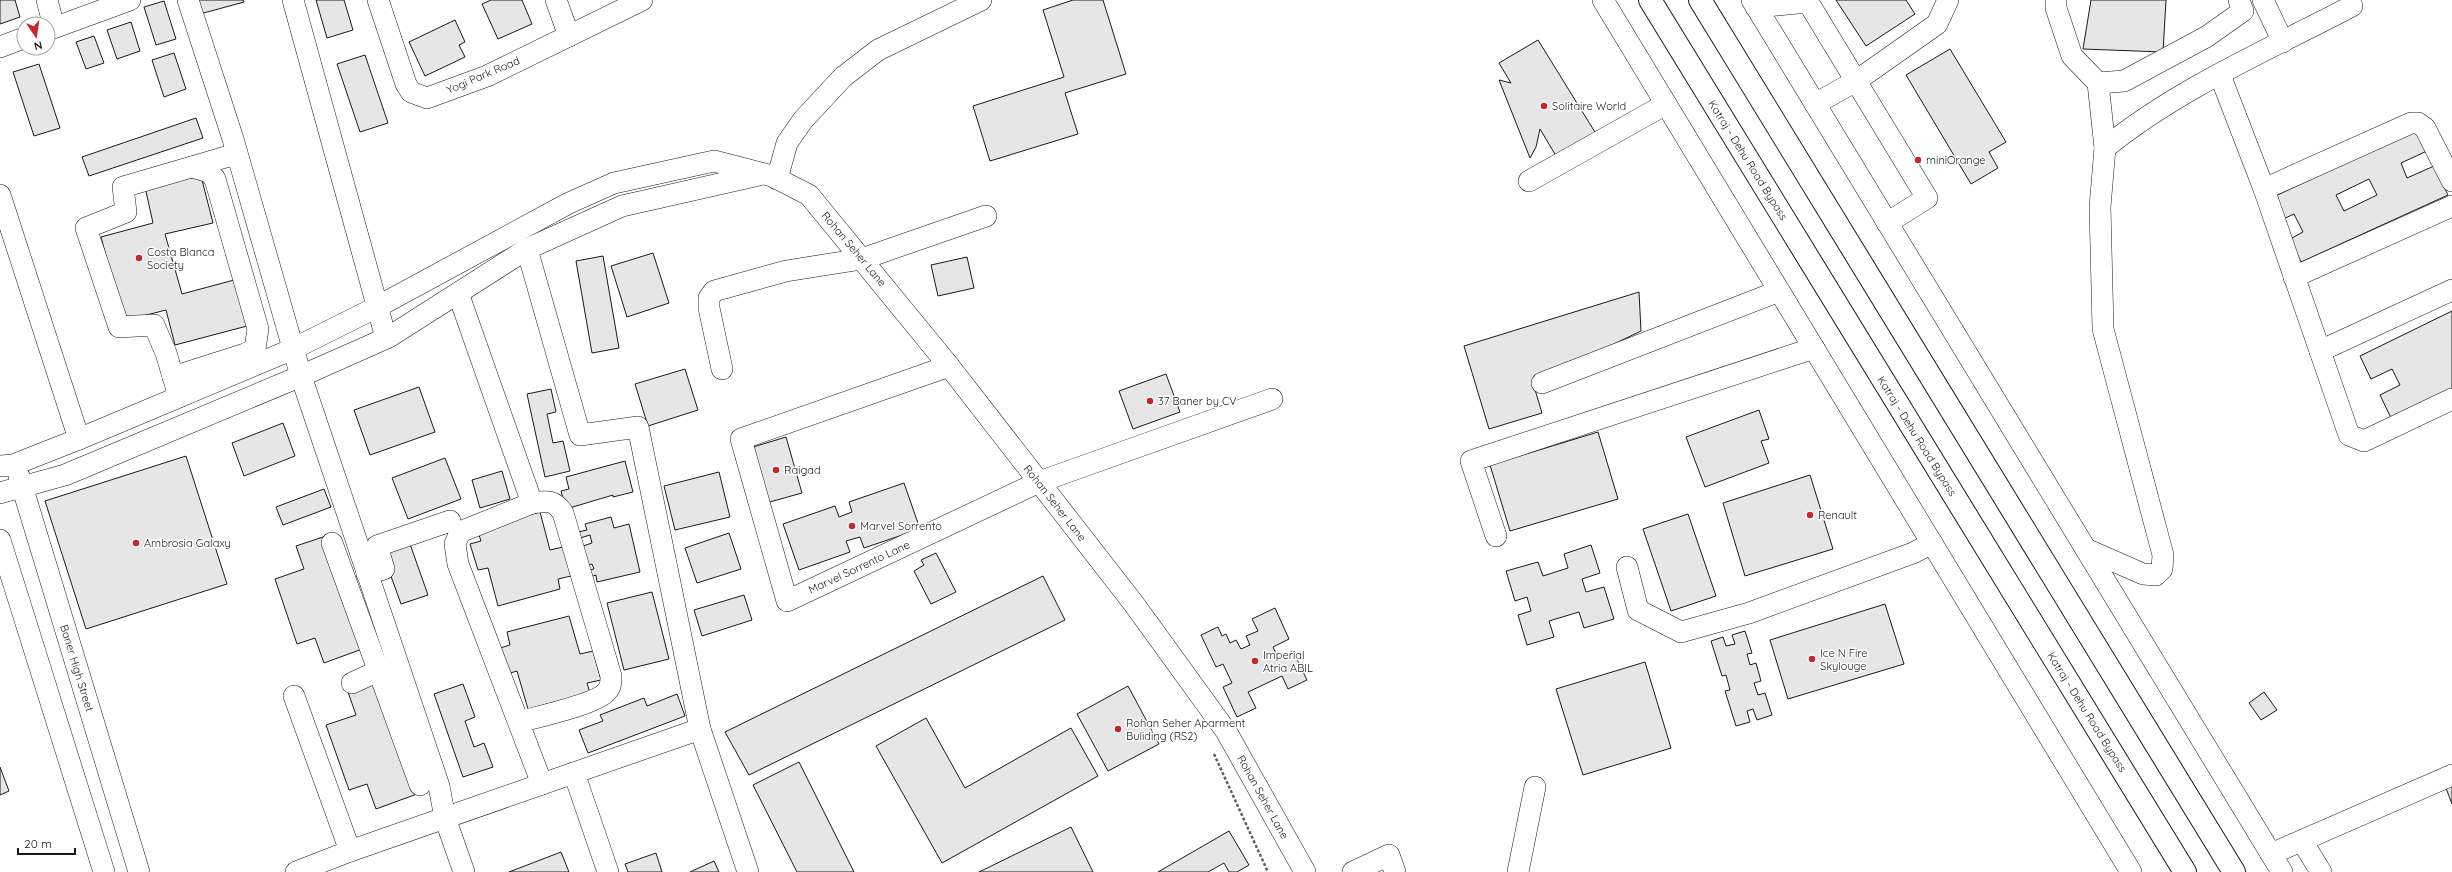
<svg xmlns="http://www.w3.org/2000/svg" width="2452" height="872" font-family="Quicksand,sans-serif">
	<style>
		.building { fill: #e6e6e6; stroke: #1a1a1a; fill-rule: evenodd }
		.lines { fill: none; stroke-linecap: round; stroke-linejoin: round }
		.minor-casing { stroke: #1a1a1a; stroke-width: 22 }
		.highway-casing { stroke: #1a1a1a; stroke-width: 24 }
		.path { stroke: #5f5f5f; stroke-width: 2.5; stroke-dasharray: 3 2; stroke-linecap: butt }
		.minor { stroke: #fff; stroke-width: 21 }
		.highway { stroke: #fff; stroke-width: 22 }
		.poi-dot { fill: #c62828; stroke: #fff; stroke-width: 1.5 }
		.labels { text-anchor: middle; stroke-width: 3; stroke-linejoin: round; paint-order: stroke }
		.street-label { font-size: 11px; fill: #1a1a1a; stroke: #fff }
		.poi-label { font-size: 11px; fill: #1a1a1a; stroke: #fff; text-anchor: start }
	</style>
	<rect width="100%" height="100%" fill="#fff"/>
	<g class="building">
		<path d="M0,0H15L20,17L0,24Z"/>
		<path d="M196,0H243L244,2L200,14Z"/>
		<path d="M316,0H344L353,30L327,38Z"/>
		<path d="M491,0H522L532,24L498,39L482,4Z"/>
		<path d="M1073,0H1103L1126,74L1065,93L1078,134L990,161L973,106L1064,77L1043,10Z"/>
		<path d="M1836,0H1906L1915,14L1866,46Z"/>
		<path d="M2091,0H2166L2163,52L2083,49Z"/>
		<path d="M164,1L176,39L156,45L144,7Z"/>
		<path d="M455,20L465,42L459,45L465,57L425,76L409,42Z"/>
		<path d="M131,22L140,51L117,59L107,30Z"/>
		<path d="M94,36L104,63L86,69L76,42Z"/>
		<path d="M1538,40L1598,137L1559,161L1540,129L1536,147L1530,158L1499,80L1511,83L1499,63Z"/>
		<path d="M1950,49L2006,142L1989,152L1998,168L1971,184L1906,75Z"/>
		<path d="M174,53L186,89L164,97L152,60Z"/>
		<path d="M365,55L388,123L360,132L337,64Z"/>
		<path d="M39,64L60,128L34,136L13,72Z"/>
		<path d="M196,118L203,138L89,176L82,157Z"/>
		<path d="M2417,130L2427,151L2401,163L2407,178L2434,166L2448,195L2301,262L2290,239L2303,232L2294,214L2281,220L2271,198ZM2369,179L2377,195L2344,211L2336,195Z"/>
		<path d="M201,176L213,223L165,234L182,294L234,280L247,326L175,345L166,310L123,321L101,237L153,223L145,187Z"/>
		<path d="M653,253L669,303L627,317L611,266Z"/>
		<path d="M603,256L619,348L592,353L576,261Z"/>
		<path d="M967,257L974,288L938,296L931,265Z"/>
		<path d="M1639,292L1641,331L1533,383L1542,413L1489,429L1464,346Z"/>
		<path d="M2452,311V391L2392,420L2380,395L2400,385L2392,369L2371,379L2360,356Z"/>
		<path d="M685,369L698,410L648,426L635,384Z"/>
		<path d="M1166,374L1180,412L1133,429L1119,391Z"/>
		<path d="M419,387L435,432L370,455L354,410Z"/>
		<path d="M551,389L556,412L547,414L553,443L563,441L570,471L545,477L527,394Z"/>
		<path d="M1759,410L1769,439L1761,441L1769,463L1705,487L1686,437Z"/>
		<path d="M283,423L295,456L244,476L232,443Z"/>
		<path d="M1598,432L1618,499L1510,531L1490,465Z"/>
		<path d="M786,437L802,493L766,503L750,448Z"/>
		<path d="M186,456L227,584L86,629L45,501Z"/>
		<path d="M445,458L461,499L408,519L392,478Z"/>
		<path d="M625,461L633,492L613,497V495L566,509L561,491L569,489L566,477Z"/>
		<path d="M502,471L510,499L480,508L472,480Z"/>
		<path d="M719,472L730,517L675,530L664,486Z"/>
		<path d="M1810,475L1833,549L1745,576L1723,503Z"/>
		<path d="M904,483L920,529L864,548L860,537L846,541L850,552L799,570L783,524L835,506L839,517L852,512L849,502Z"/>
		<path d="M324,489L331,507L283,525L276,507Z"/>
		<path d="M540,512L550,550L563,547L571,576L558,579L560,589L498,606L488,568L478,570L470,544L481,541L477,529Z"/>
		<path d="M1688,514L1716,596L1671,611L1643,529Z"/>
		<path d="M611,517L614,528L629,524L640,572L597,582L596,575L590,577L588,570L594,569L592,564L588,565L583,546L592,543L590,535L580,538L578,532L587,530L585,524Z"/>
		<path d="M729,533L741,569L697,583L685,548Z"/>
		<path d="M326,536L365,648L324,663L315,638L297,644L275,579L304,569L296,546Z"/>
		<path d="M410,544L428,595L401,604L383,554Z"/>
		<path d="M1591,545L1600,573L1582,579L1586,592L1604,587L1614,619L1584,628L1579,612L1549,621L1554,637L1527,645L1518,615L1531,611L1527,597L1515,601L1506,571L1538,562L1543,576L1568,568L1564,554Z"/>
		<path d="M936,553L956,592L931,604L914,571L924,565L921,560Z"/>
		<path d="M1043,576L1065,620L749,775L725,732Z"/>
		<path d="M652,592L669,659L624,670L607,603Z"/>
		<path d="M744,595L752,620L702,636L694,610Z"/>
		<path d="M1885,604L1904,664L1788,699L1770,640Z"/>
		<path d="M1275,608L1289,639L1273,647L1278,658L1293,651L1307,680L1288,689L1282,676L1248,692L1256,708L1237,717L1223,687L1232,683L1223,664L1216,667L1201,635L1218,627L1222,636L1226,634L1230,643L1236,640L1241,649L1250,645L1246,636L1258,631L1252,619Z"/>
		<path d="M569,616L580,654L593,651L601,680L587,683L590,693L528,709L517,671L507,674L500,648L510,645L507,632Z"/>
		<path d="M1745,631L1752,653L1747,654L1750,665L1756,663L1761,681L1754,683L1758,695L1765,693L1772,715L1757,720L1753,709L1747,711L1750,722L1736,726L1725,691L1730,690L1726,675L1722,676L1711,641L1723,637L1726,646L1735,644L1732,635Z"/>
		<path d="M1645,662L1671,748L1583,775L1556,689Z"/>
		<path d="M377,682L417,794L376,809L367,784L349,790L326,725L356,715L348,692Z"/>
		<path d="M463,684L475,717L465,721L474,747L484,743L493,767L463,777L434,694Z"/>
		<path d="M1128,686L1159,744L1108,771L1077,714Z"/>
		<path d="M2264,692L2277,710L2261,720L2249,703Z"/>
		<path d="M677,694L685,716L588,753L579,730L603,721L600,715L644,698L647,706Z"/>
		<path d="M926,718L965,788L1071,728L1098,776L942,863L876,746Z"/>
		<path d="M799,762L854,872H797L753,785Z"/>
		<path d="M0,767L9,791L0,795Z"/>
		<path d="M2452,786V804L2446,788Z"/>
		<path d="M1071,827L1093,872H979Z"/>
		<path d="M1229,831L1249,865L1237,872H1229L1224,863L1208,872H1158Z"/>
		<path d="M561,852L569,872H509Z"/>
		<path d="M656,853L662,872H628L625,864Z"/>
		<path d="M714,861L719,872H690Z"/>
	</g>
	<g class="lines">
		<g class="minor-casing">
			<g id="minor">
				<path d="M47,0L54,27"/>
				<path d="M188,0L233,139L301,376L439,786L445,818L464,872"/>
				<path d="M293,0L386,338"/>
				<path d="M378,0L406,84L411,92L427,98L487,76L642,0"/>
				<path d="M556,0L569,36"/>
				<path d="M1603,0L2131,872"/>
				<path d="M1752,0L2282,872"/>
				<path d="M2056,0V8L2072,56L2098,83L2105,148"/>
				<path d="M2263,0L2283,42"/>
				<path d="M1756,7L1808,2L1927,198L1887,223"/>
				<path d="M48,30L130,0"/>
				<path d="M0,47L24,38"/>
				<path d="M2220,75L2264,189L2349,435L2364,441L2452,399"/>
				<path d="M2098,83L2124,81L2206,37L2243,11L2239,0"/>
				<path d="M1815,104L1856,81L1937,24L1948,0"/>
				<path d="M777,179L787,143L803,120L843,77L878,50L981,0"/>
				<path d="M1529,181L1666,104"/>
				<path d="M2264,189L2411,123H2418L2425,128L2452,181"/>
				<path d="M0,195L79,439"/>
				<path d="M527,249L580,435L638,427L700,729L748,872"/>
				<path d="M2294,277L2452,206"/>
				<path d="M458,293L532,503L460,532L455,544L458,564L542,784"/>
				<path d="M2320,351L2452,290"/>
				<path d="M949,366L741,439L787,601L1039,482L1272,399"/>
				<path d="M722,369L709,308V298L714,291L786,271L862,259L986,216"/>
				<path d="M173,377L245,354L255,349L258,329L215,179L209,172L192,167"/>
				<path d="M1542,383L1779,291"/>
				<path d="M179,397L166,353L154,325L119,327L86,228L126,212L123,187L236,154"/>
				<path d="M0,466L13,465L79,439L293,349L377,307L569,203L614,183L714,161L772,176L809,195L949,366L1134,604L1226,731L1305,872"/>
				<path d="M19,476L139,872"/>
				<path d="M0,493L65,475L301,376L389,337L527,249L622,206L759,175"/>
				<path d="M1496,536L1471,461L1814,348"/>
				<path d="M0,540L104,872"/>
				<path d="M332,543L420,785"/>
				<path d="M2086,549L2143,574L2156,575L2162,569L2163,555L2103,329L2100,207L2105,148C2177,89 2270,49 2352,6"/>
				<path d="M1627,567L1638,610L1681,632L1749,613L1913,553L1932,543"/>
				<path d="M367,574L384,569L377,546L450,521"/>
				<path d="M352,683L391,665"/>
				<path d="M294,696L350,851"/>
				<path d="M519,722C536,717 598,704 607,691C611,687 611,682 611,676L563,513C554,499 546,501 532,503"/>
				<path d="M574,773L608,872"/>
				<path d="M2302,841L2321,872"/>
				<path d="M2271,854L2452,775"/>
				<path d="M296,872L350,851L700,729"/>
				<path d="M1353,872L1389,855L1395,872"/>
				<path d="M1518,872L1535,787"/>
			</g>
		</g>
		<g class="highway-casing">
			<g id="highway">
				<path d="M1650,0L2185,872"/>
				<path d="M1700,0L2234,872"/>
			</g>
		</g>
		<path class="path" d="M1214,754L1268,872"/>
		<use href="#minor" class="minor"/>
		<use href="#highway" class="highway"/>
	</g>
	<g class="poi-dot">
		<circle cx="1544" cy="106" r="4"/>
		<circle cx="1918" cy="160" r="4"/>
		<circle cx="139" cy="258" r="4"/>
		<circle cx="1150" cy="401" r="4"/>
		<circle cx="776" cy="470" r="4"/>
		<circle cx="1810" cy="515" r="4"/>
		<circle cx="852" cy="526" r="4"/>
		<circle cx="136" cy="543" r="4"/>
		<circle cx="1812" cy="659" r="4"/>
		<circle cx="1255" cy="661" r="4"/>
		<circle cx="1118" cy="729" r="4"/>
	</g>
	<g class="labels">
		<g class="street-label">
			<text transform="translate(483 75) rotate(-23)" y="4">Yogi Park Road</text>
			<text transform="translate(1748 160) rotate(58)" y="4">Katraj - Dehu Road Bypass</text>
			<text transform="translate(854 249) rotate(50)" y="4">Rohan Seher Lane</text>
			<text transform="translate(1917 436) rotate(58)" y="4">Katraj - Dehu Road Bypass</text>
			<text transform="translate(1055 503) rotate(52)" y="4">Rohan Seher Lane</text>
			<text transform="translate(859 567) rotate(-25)" y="4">Marvel Sorrento Lane</text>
			<text transform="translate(77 668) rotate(73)" y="4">Baner High Street</text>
			<text transform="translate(2087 712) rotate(58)" y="4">Katraj - Dehu Road Bypass</text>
			<text transform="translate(1263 797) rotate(61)" y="4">Rohan Seher Lane</text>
		</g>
		<g class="poi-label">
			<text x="1552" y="110">Solitaire World</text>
			<text x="1926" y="164">miniOrange</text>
			<text x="147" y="256">Costa Blanca<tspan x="147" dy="13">Society</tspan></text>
			<text x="1158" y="405">37 Baner by CV</text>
			<text x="784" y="474">Raigad</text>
			<text x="1818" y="519">Renault</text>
			<text x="860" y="530">Marvel Sorrento</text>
			<text x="144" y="547">Ambrosia Galaxy</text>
			<text x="1820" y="657">Ice N Fire<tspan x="1820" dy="13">Skylouge</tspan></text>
			<text x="1263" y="659">Imperial<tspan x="1263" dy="13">Atria ABIL</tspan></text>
			<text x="1126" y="727">Rohan Seher Aparment<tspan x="1126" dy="13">Buliding (RS2)</tspan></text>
		</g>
	</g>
	<g transform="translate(36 36) rotate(167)"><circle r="19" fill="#ffffff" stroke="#a3a3a3"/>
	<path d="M0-3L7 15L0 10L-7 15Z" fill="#c62828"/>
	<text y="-6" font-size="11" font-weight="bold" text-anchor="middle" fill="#1a1a1a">N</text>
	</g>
	<path d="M18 848v6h57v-6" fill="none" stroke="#1a1a1a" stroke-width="2"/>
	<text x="24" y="848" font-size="12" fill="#1a1a1a" stroke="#ffffff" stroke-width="3" paint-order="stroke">20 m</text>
</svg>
